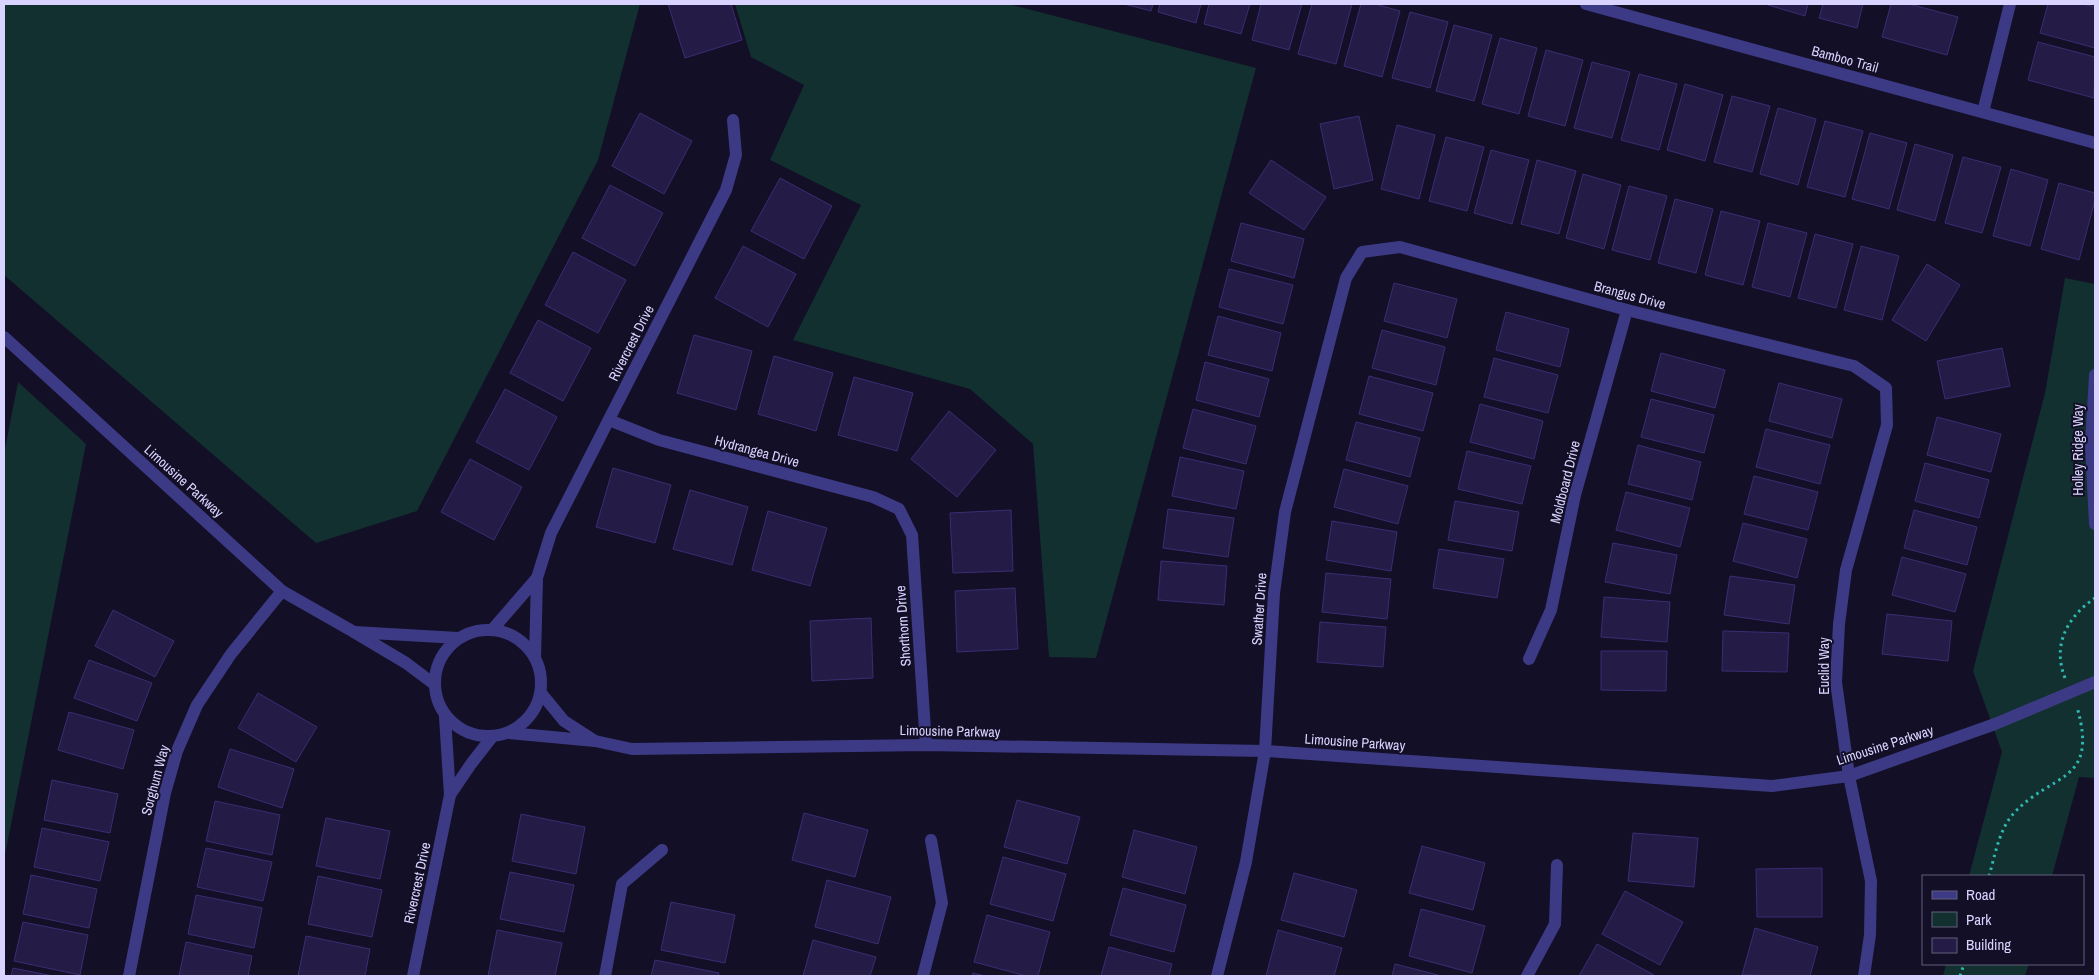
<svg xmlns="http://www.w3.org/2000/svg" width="2099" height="980" font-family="'Archivo Narrow',sans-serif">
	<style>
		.green { fill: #12302f }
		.building { fill: #241b47; stroke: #3b2d73 }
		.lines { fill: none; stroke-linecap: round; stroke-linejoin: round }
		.path { stroke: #2fb8b0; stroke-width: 3; stroke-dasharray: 2.5 4; stroke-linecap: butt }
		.minor { stroke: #3d3a85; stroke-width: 12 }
		.labels { text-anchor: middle; stroke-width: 4; stroke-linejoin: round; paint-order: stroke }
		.street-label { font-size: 14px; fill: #d9d4ff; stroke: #130f26 }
	</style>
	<rect width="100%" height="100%" fill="#130f26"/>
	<g class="green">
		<path d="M4,4H640L598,160L417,511L316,543L4,275Z"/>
		<path d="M735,4H1008L1256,68L1096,658L1049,657L1033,444L970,389L793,340L861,205L770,160L804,85L751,57Z"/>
		<path d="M2065,278L2095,284V778L2079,777L2052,876H1969L2002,752L1973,671L2045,393Z"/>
		<path d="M18,382L86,444L4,860V454Z"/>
		<path d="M1946,964H2029L2025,976H1943Z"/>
	</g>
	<g class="building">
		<path d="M668,4H731L742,40L685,58Z"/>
		<path d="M1124,4H1153L1151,11Z"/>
		<path d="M1160,4H1201L1196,23L1158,12Z"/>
		<path d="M1209,4H1250L1241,34L1204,24Z"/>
		<path d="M1261,4H1302L1289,50L1252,40Z"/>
		<path d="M1312,4H1352L1336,64L1298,54Z"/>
		<path d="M1361,4H1375L1400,11L1382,77L1344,66Z"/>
		<path d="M1768,4H1808L1805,16L1768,5Z"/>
		<path d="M1823,4H1863L1857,28L1819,18Z"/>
		<path d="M1891,4H1909L1958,17L1947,55L1882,37Z"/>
		<path d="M2048,4H2083L2095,7V48L2040,33Z"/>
		<path d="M1410,12L1448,22L1430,88L1392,78Z"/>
		<path d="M1454,25L1492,35L1474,101L1436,91Z"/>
		<path d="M1500,38L1537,48L1519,114L1482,104Z"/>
		<path d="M2038,42L2095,57L2094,98L2028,80Z"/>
		<path d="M1546,50L1583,60L1565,126L1528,116Z"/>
		<path d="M1592,62L1630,72L1612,138L1574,128Z"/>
		<path d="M1639,74L1677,84L1659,150L1621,140Z"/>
		<path d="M1685,84L1723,95L1705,161L1667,150Z"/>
		<path d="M1732,96L1770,106L1752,172L1714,162Z"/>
		<path d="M1778,108L1816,119L1798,185L1760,174Z"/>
		<path d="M640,113L692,141L664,194L612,166Z"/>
		<path d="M1359,116L1373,180L1334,189L1320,124Z"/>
		<path d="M1825,121L1863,131L1845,197L1807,187Z"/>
		<path d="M1397,125L1435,135L1419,199L1381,189Z"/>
		<path d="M1870,133L1907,143L1889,209L1852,199Z"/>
		<path d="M1446,137L1484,147L1467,211L1429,201Z"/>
		<path d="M1915,144L1953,155L1935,221L1897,210Z"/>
		<path d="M1491,150L1529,160L1512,224L1474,213Z"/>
		<path d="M1963,157L2001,167L1982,233L1945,223Z"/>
		<path d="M1271,160L1326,197L1304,230L1249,193Z"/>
		<path d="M1537,160L1576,171L1559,234L1521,224Z"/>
		<path d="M2011,169L2048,180L2030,246L1993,236Z"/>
		<path d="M1583,174L1621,185L1604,249L1566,238Z"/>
		<path d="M780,178L832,206L804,259L751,231Z"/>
		<path d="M2059,183L2095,193V200L2079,260L2041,249Z"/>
		<path d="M610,185L663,213L635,266L582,238Z"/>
		<path d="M1629,186L1667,196L1650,260L1612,250Z"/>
		<path d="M1675,199L1713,209L1696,273L1658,263Z"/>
		<path d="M1721,211L1760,221L1743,285L1705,275Z"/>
		<path d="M1241,223L1304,239L1294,278L1231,261Z"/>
		<path d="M1768,223L1807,233L1790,297L1752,287Z"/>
		<path d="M1815,234L1853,244L1836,308L1798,298Z"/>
		<path d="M743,246L796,274L768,327L715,298Z"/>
		<path d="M1861,246L1899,256L1882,320L1844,310Z"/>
		<path d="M573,252L626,280L598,333L545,305Z"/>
		<path d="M1927,264L1960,285L1926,341L1892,320Z"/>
		<path d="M1229,269L1293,285L1283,324L1219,307Z"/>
		<path d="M1394,283L1457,299L1447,338L1384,321Z"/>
		<path d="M1506,312L1569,329L1560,367L1496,350Z"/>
		<path d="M1218,316L1281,333L1272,371L1208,355Z"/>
		<path d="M538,320L591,348L563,401L510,373Z"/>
		<path d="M1382,330L1445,347L1436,385L1372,368Z"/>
		<path d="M694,335L752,351L736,410L677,393Z"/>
		<path d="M2002,348L2010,386L1945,399L1937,361Z"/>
		<path d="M1661,353L1725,370L1715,408L1651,391Z"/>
		<path d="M774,356L833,373L816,431L758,414Z"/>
		<path d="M1494,358L1558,375L1548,413L1484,397Z"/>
		<path d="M1205,362L1269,379L1259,417L1196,400Z"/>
		<path d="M1369,376L1433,393L1423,431L1359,414Z"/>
		<path d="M854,377L913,393L897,451L838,435Z"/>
		<path d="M1779,383L1842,399L1832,438L1769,421Z"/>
		<path d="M505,389L557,417L529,470L476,442Z"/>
		<path d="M1651,399L1714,415L1704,453L1641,437Z"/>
		<path d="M1480,404L1543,421L1534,459L1470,442Z"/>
		<path d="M1193,409L1256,426L1246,464L1183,448Z"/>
		<path d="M949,411L996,450L957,497L911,459Z"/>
		<path d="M1937,417L2001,434L1991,472L1927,455Z"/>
		<path d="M1356,422L1420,438L1410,477L1346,460Z"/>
		<path d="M1766,429L1830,445L1820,484L1756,467Z"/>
		<path d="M1638,445L1701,462L1692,500L1628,484Z"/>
		<path d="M1467,451L1531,466L1522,504L1458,489Z"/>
		<path d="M1180,457L1244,471L1236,509L1172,496Z"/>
		<path d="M470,459L522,487L494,540L441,512Z"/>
		<path d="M1925,463L1989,480L1979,518L1915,501Z"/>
		<path d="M613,468L671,485L655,543L596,527Z"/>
		<path d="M1344,469L1408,486L1398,524L1334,507Z"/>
		<path d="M1754,476L1818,492L1808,530L1744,514Z"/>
		<path d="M690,490L748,507L732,565L673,549Z"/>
		<path d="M1626,492L1690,508L1680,547L1616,530Z"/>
		<path d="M1455,501L1519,512L1512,551L1448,540Z"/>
		<path d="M1168,509L1234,518L1228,557L1163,548Z"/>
		<path d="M1011,510L1013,571L953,573L950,513Z"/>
		<path d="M1914,510L1977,527L1967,565L1904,548Z"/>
		<path d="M768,511L827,528L810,586L752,570Z"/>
		<path d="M1332,521L1397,532L1391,571L1326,560Z"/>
		<path d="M1743,523L1807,539L1797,578L1733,561Z"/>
		<path d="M1613,543L1677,555L1670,594L1605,582Z"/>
		<path d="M1439,549L1504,559L1497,598L1433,588Z"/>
		<path d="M1902,557L1966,574L1955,612L1892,595Z"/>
		<path d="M1161,561L1227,566L1224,605L1158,600Z"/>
		<path d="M1326,573L1391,579L1387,619L1322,612Z"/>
		<path d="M1730,576L1795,585L1789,624L1724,615Z"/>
		<path d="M1015,588L1018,649L957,652L955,591Z"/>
		<path d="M1604,597L1670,602L1667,642L1601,637Z"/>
		<path d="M113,610L174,641L155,677L95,646Z"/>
		<path d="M1887,614L1952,621L1948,661L1882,654Z"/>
		<path d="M871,618L873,678L812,681L810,621Z"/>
		<path d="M1320,622L1386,627L1383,667L1317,662Z"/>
		<path d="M1723,631L1789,633L1787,672L1722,671Z"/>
		<path d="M1601,651H1667L1666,691L1601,690Z"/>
		<path d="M89,660L152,683L137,721L74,698Z"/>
		<path d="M258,693L317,727L296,762L238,728Z"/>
		<path d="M69,712L134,730L123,769L58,750Z"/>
		<path d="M230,749L294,769L282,808L218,787Z"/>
		<path d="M52,780L118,794L110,833L44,820Z"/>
		<path d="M1017,800L1080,817L1067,864L1004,847Z"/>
		<path d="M215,801L280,815L272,855L206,841Z"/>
		<path d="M804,813L868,830L855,877L792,860Z"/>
		<path d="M521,814L585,827L576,874L512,861Z"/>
		<path d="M326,818L390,831L380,879L316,866Z"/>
		<path d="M42,828L109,842L100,881L34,867Z"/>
		<path d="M1134,830L1197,847L1185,894L1122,877Z"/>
		<path d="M1633,833L1698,838L1694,887L1628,881Z"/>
		<path d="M1422,846L1485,863L1473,910L1409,893Z"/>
		<path d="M206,848L272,862L263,901L197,887Z"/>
		<path d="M1003,857L1066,874L1053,921L990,904Z"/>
		<path d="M1822,868V917H1757L1756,869Z"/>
		<path d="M510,872L574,885L564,932L500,919Z"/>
		<path d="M1294,873L1357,890L1344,937L1281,920Z"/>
		<path d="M31,875L97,889L89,928L23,914Z"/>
		<path d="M318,876L382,890L372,937L308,924Z"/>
		<path d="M827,880L891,897L878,944L815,927Z"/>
		<path d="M1123,888L1186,905L1174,952L1110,935Z"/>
		<path d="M1625,891L1683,922L1660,965L1602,934Z"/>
		<path d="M196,895L262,908L254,948L188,934Z"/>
		<path d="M671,902L735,915L725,963L661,950Z"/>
		<path d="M1421,909L1485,926L1472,973L1409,956Z"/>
		<path d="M987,915L1050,932L1038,976H1026L974,962Z"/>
		<path d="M23,922L88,935L80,975L14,961Z"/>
		<path d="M1755,928L1818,947L1810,976L1742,975Z"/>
		<path d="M497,930L562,943L555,976H488Z"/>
		<path d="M1278,930L1342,948L1334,976H1266Z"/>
		<path d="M306,936L370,949L365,976H298Z"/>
		<path d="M813,940L876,957L870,976H803Z"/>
		<path d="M186,942L252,956L248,976H179Z"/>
		<path d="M1597,944L1654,975V976H1579Z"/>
		<path d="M1109,947L1172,964L1169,976H1101Z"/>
		<path d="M655,960L719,973L718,976H651Z"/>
		<path d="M1395,964L1442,976H1392Z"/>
		<path d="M13,968L53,976H11Z"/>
		<path d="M973,973L985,976H972Z"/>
	</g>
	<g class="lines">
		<g class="path">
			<path d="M2065,678C2052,645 2067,617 2095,598"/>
			<path d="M1989,876C1995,856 1999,829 2014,813C2052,772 2099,784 2077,707"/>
			<path d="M1960,976L1964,964"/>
		</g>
		<g class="minor">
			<path d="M1586,4L2095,143"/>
			<path d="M1983,112L2010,4"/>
			<path d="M4,337L282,591L354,632"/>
			<path d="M2095,375L2091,444L2095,524"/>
			<path d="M609,420L659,440L873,497L899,509L912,535L926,745"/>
			<path d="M537,578L551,533L726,190L736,155L733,120"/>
			<circle cx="488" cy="683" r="53"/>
			<path d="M492,630L537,578L535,658"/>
			<path d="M1529,659L1551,610L1575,495L1627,310"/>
			<path d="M434,684L406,663L354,632L458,638"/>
			<path d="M445,717L450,795L471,764L492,737"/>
			<path d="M509,733L595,741L564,721L541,693"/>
			<path d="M595,741L632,749L926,745L1265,751L1772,786L1849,776L1995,724L2095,682"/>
			<path d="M129,976L165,793L177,751L197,705L231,654L282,591"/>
			<path d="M413,976L450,795"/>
			<path d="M605,976L622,884L662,850"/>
			<path d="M923,976L942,903L931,840"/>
			<path d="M1217,976L1246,862L1265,751L1274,593L1285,512L1346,278L1362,252L1400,247L1627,310L1854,366L1886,388L1887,425L1846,570L1839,624L1836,682L1849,776L1871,881L1870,935L1864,976"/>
			<path d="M1527,976L1555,924L1557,865"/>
		</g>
	</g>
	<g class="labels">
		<g class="street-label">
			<text transform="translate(1845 59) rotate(15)" y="5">Bamboo Trail</text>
			<text transform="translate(1630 295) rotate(15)" y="5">Brangus Drive</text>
			<text transform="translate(631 343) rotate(-63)" y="5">Rivercrest Drive</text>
			<text transform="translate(2078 450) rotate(-90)" y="5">Holley Ridge Way</text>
			<text transform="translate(757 451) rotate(15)" y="5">Hydrangea Drive</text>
			<text transform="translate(184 481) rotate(42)" y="5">Limousine Parkway</text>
			<text transform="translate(1565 482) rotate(-76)" y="5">Moldboard Drive</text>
			<text transform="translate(1259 609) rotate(-86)" y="5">Swather Drive</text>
			<text transform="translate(903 626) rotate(-94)" y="5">Shorthorn Drive</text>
			<text transform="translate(1824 666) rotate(-90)" y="5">Euclid Way</text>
			<text transform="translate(950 731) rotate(1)" y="5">Limousine Parkway</text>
			<text transform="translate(1355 742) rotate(4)" y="5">Limousine Parkway</text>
			<text transform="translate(1885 745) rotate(-18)" y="5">Limousine Parkway</text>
			<text transform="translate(155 780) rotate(-75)" y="5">Sorghum Way</text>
			<text transform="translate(417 883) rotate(-78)" y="5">Rivercrest Drive</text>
		</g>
	</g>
	<rect width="2099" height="980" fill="none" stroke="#d9d4ff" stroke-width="10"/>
	<rect x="1922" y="875" width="162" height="90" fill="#130f26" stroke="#625e7d"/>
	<rect x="1932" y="891" width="25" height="8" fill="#3d3a85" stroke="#625e7d"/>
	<text x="1966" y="900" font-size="15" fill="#d9d4ff">Road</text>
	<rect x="1932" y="912" width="25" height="15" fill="#12302f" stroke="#625e7d"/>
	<text x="1966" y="925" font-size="15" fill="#d9d4ff">Park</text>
	<rect x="1932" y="938" width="25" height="15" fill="#241b47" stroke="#625e7d"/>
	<text x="1966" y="950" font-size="15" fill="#d9d4ff">Building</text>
</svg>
